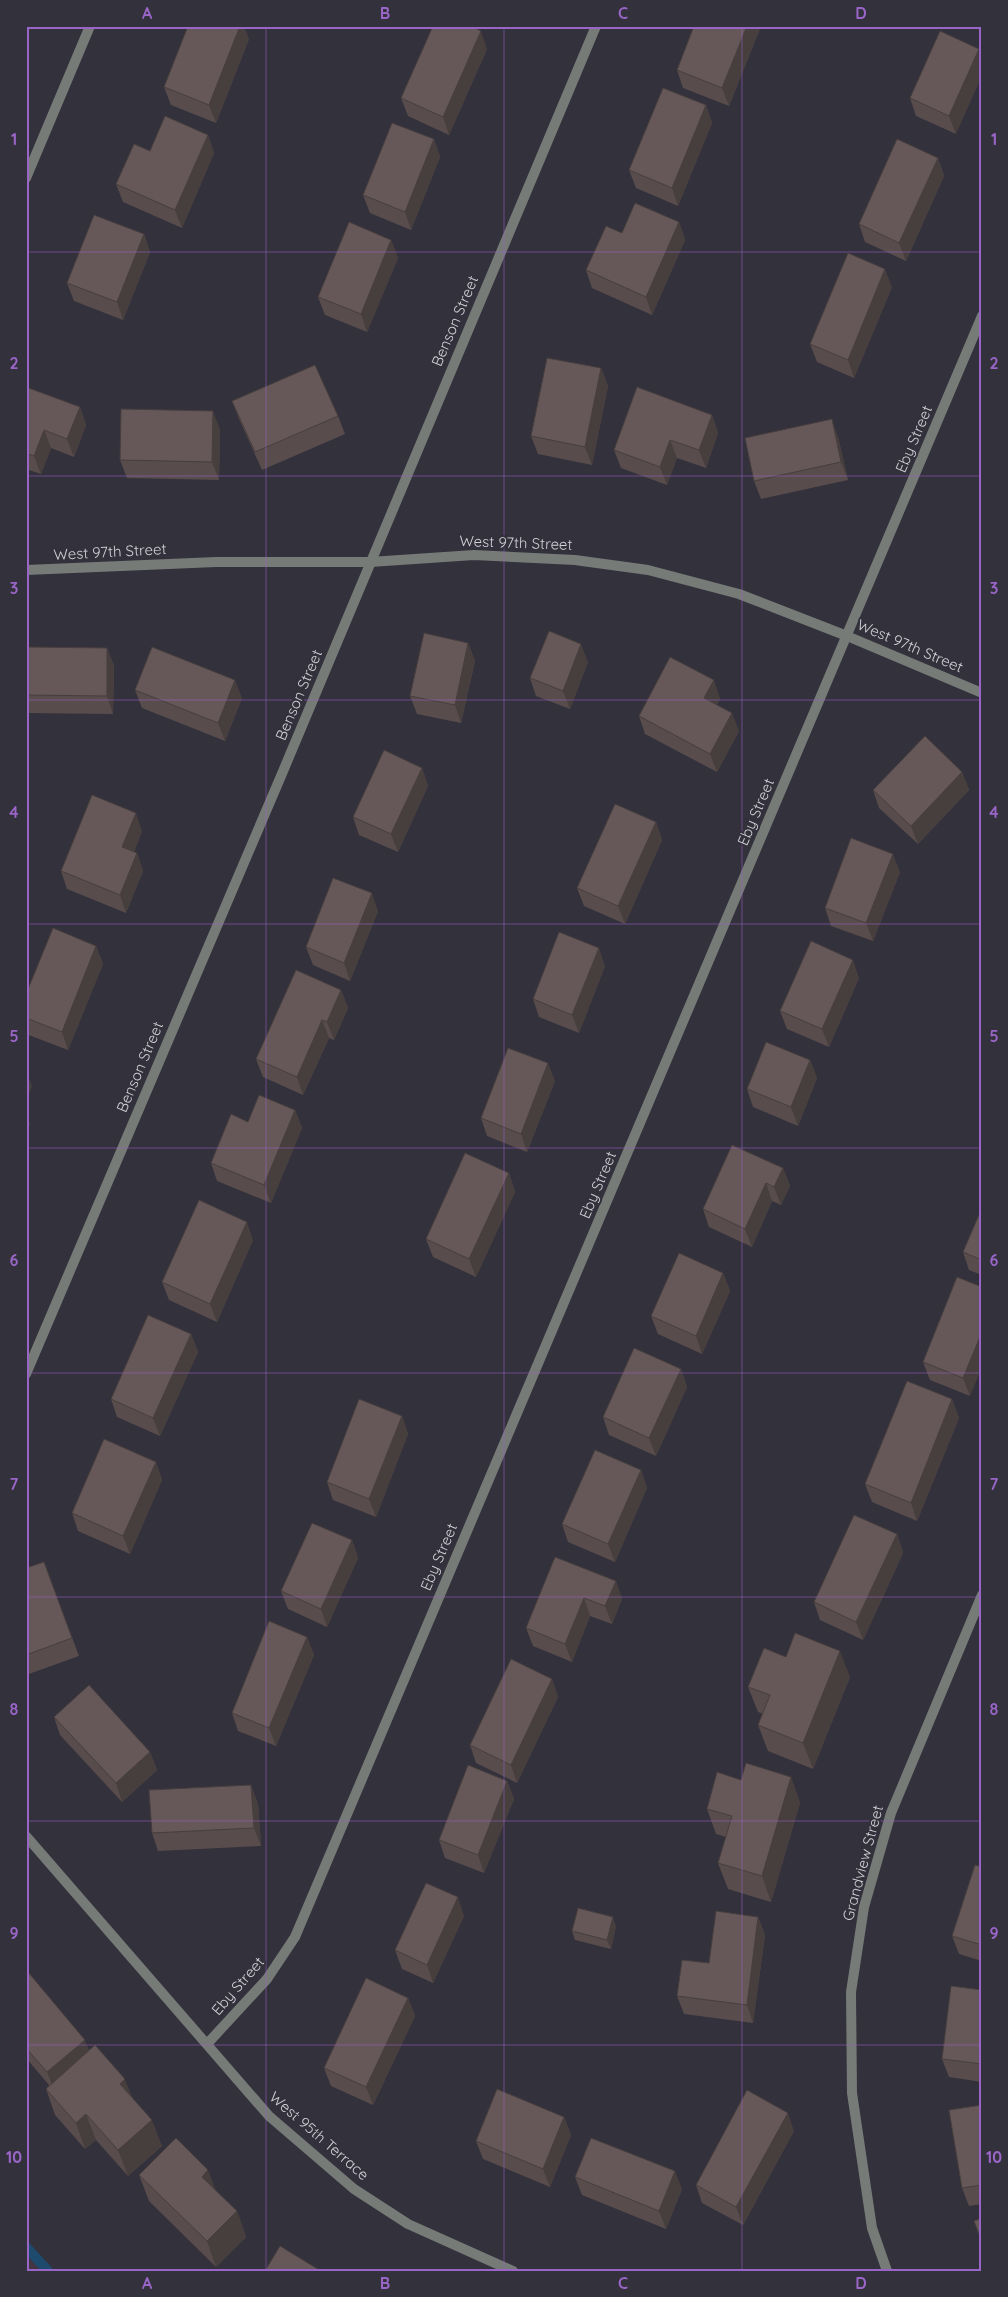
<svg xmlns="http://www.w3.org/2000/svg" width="1008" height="2297" font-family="Quicksand,sans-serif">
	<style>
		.commercial { fill: #443542 }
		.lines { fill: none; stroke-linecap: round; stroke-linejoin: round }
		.stream { stroke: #1e4a6e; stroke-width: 10 }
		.street { stroke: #767b77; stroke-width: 10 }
		.wall { fill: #584c4c }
		.shaded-wall { fill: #473e3e }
		.building { fill: #665858; stroke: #473e3e }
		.grid { fill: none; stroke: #9965c7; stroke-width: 1; stroke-opacity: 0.55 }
		.labels { text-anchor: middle; stroke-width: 4; stroke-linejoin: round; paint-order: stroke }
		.street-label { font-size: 15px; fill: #d1d0d7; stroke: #33313c }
		.neatline { fill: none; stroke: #9965c7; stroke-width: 2 }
		.grid-label { font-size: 16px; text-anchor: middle; font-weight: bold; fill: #9965c7 }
	</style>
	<rect width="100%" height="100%" fill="#33313c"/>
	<path class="commercial" d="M26,2255L41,2271H26Z"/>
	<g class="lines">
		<path class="stream" d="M26,2247L48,2271"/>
		<g class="street">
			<path d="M26,178L90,26"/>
			<path d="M26,570L216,562H370L474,555L575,560L648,570L739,594L847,636L982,693"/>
			<path d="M26,1374L281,776L596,26"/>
			<path d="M26,1836L269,2116L354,2189L408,2224L513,2271"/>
			<path d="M207,2044L267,1979L295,1937L982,316"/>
			<path d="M887,2271L872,2228L852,2093L851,1992L864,1907L891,1813L982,1595"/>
		</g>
	</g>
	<g class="wall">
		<path d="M761,26L729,106L683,88L677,70Z"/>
		<path d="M940,31L956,134L916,116L910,98Z"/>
		<path d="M249,39L216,123L171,105L164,87Z"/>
		<path d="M487,49L449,135L408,116L401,98Z"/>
		<path d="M706,105L712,123L678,206L636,188L629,170Z"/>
		<path d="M208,135L214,153L182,228L123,202L116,184L150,151Z"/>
		<path d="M434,139L440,157L411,230L370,213L363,195Z"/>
		<path d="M938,158L944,176L906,261L865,242L859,224Z"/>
		<path d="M679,222L685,240L652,315L592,288L586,270L622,233Z"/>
		<path d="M144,234L150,252L123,320L74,301L67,283Z"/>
		<path d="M391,240L398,258L367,332L325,315L318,297Z"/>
		<path d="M892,287L854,378L817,362L810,344Z"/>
		<path d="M601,368L608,386L592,465L538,454L531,436Z"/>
		<path d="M26,387L80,407L86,425L74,457L51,448L41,474L26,469Z"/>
		<path d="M232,401L338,416L345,434L262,470L239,419Z"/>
		<path d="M712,415L718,433L706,468L677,458L667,485L621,468L614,450Z"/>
		<path d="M220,429L219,480L127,478L120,460Z"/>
		<path d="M838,437L848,480L761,499L754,481Z"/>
		<path d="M468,643L475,661L461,723L417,714L410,696Z"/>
		<path d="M26,647L107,648L114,666L113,714L26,713Z"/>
		<path d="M588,662L570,709L536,696L530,678Z"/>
		<path d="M135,690L242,698L225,741L142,708Z"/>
		<path d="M720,698L717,705L739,731L717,772L645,734L639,716Z"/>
		<path d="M422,768L428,786L398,852L359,835L353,817Z"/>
		<path d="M962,772L969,790L918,844L879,808L873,790Z"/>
		<path d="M656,822L662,840L625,924L584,906L577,888Z"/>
		<path d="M142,831L134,852L137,853L143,871L126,913L67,889L61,871Z"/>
		<path d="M900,872L873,941L831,926L825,908Z"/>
		<path d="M378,911L350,981L313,965L306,947Z"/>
		<path d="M96,946L103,964L68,1050L26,1034V994Z"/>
		<path d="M605,966L579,1033L539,1017L533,999Z"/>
		<path d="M859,978L829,1047L787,1029L780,1011Z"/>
		<path d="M341,990L348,1008L334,1040L329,1038L303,1095L263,1077L256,1059Z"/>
		<path d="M810,1060L817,1078L798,1126L753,1107L747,1089Z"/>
		<path d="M555,1081L527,1152L487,1136L481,1118Z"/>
		<path d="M295,1110L302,1128L271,1203L217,1181L211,1163L248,1122Z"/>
		<path d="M783,1168L790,1186L781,1205L772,1201L752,1247L709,1227L703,1209Z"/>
		<path d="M509,1173L515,1192L476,1277L433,1257L426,1239Z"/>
		<path d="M982,1208V1275L969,1270L963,1252Z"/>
		<path d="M253,1240L217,1322L169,1300L162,1282Z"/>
		<path d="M723,1273L730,1291L702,1354L658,1334L651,1316Z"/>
		<path d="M957,1277L970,1396L930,1380L923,1362Z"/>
		<path d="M191,1334L198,1352L160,1436L117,1417L111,1399Z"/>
		<path d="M681,1369L687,1387L656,1456L609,1435L603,1417Z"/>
		<path d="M952,1399L959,1418L917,1521L872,1502L865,1484Z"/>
		<path d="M402,1416L408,1434L376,1517L333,1500L327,1482Z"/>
		<path d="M156,1462L162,1480L130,1554L78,1531L72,1513Z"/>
		<path d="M641,1470L647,1488L615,1562L568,1542L562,1524Z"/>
		<path d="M897,1534L903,1553L863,1640L820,1620L814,1602Z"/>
		<path d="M352,1540L358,1558L327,1627L288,1609L281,1591Z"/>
		<path d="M44,1562L79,1656L26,1675V1568Z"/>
		<path d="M616,1581L622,1599L612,1624L590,1616L572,1662L533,1646L526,1628Z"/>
		<path d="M307,1637L314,1655L276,1746L238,1731L232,1713Z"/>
		<path d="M786,1657L850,1677L813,1769L768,1751L758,1725L763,1714L758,1712L748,1687Z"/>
		<path d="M552,1679L558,1697L517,1783L476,1763L470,1745Z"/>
		<path d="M54,1717L150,1752L157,1770L122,1802L60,1735Z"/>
		<path d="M791,1777L800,1803L771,1902L728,1889L718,1863L726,1837L716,1834L707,1809L741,1780Z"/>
		<path d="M507,1781L514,1799L484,1873L445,1858L439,1840Z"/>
		<path d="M258,1803L261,1846L158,1851L152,1833Z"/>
		<path d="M982,1867V1961L959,1954L952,1936Z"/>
		<path d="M464,1916L433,1983L402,1969L395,1950Z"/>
		<path d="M758,1917L765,1935L753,2023L684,2014L677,1996L709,1963Z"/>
		<path d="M616,1926L611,1949L575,1940L572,1931Z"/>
		<path d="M26,1974L89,2050L132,2097L162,2146L128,2176L96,2140L85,2149L55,2115L46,2089L49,2085L26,2058Z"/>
		<path d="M982,1990V2082L949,2077L942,2059Z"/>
		<path d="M408,1998L415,2016L373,2105L331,2086L324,2068Z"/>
		<path d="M982,2105V2204L969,2206L962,2188Z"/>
		<path d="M564,2117L571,2135L550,2187L483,2159L476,2141Z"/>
		<path d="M794,2131L743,2225L702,2203L696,2185Z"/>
		<path d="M139,2175L237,2211L246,2237L216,2267L149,2201Z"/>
		<path d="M575,2177L682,2189L666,2229L582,2195Z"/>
	</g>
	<g class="shaded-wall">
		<path d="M240,26H244L249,39L216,123L209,105Z"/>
		<path d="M747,26H761L729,106L722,88Z"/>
		<path d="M481,31L487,49L449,135L443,117Z"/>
		<path d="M979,49L982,56V76L956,134L949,116Z"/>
		<path d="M706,105L712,123L678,206L672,188Z"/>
		<path d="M208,135L214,153L182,228L175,210Z"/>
		<path d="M434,139L440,157L411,230L405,212Z"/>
		<path d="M938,158L944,176L906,261L899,243Z"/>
		<path d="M679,222L685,240L652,315L646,297Z"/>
		<path d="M144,234L150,252L123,320L117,302Z"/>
		<path d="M391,240L398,258L367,332L361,314Z"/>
		<path d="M885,269L892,287L854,378L848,360Z"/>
		<path d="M601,368L608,386L592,465L585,447Z"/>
		<path d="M80,407L86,425L74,457L67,439Z"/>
		<path d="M213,411L220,429L219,480L212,462Z"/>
		<path d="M712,415L718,433L706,468L699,450Z"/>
		<path d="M832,419L838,437L848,480L841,462Z"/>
		<path d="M44,430L51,448L41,474L34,456Z"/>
		<path d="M670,440L677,458L667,485L660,467Z"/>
		<path d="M468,643L475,661L461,723L455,705Z"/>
		<path d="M581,644L588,662L570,709L563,691Z"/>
		<path d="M107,648L114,666L113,714L107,696Z"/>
		<path d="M235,680L242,698L225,741L218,723Z"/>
		<path d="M714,680L720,698L711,716L704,698Z"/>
		<path d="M732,713L739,731L717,772L710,754Z"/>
		<path d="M422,768L428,786L398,852L391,834Z"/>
		<path d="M962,772L969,790L918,844L911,826Z"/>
		<path d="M136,813L142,831L129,865L122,847Z"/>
		<path d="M656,822L662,840L625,924L618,906Z"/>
		<path d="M137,853L143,871L126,913L120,895Z"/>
		<path d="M893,854L900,872L873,941L866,923Z"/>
		<path d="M372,893L378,911L350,981L344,963Z"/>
		<path d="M96,946L103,964L68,1050L62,1032Z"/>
		<path d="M599,948L605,966L579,1033L572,1015Z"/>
		<path d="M853,960L859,978L829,1047L822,1029Z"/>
		<path d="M341,990L348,1008L334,1040L327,1022Z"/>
		<path d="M322,1020L329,1038L303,1095L297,1077Z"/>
		<path d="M810,1060L817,1078L798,1126L791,1107Z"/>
		<path d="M548,1063L555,1081L527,1152L521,1134Z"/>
		<path d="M26,1069L32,1086L26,1101Z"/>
		<path d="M295,1110L302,1128L271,1203L264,1185Z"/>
		<path d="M26,1114L30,1124L26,1133Z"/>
		<path d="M783,1168L790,1186L781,1205L774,1187Z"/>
		<path d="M509,1173L515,1192L476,1277L469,1259Z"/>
		<path d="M766,1183L772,1201L752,1247L745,1229Z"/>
		<path d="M247,1222L253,1240L217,1322L210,1304Z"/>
		<path d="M723,1273L730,1291L702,1354L696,1336Z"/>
		<path d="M982,1332V1367L970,1396L963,1378Z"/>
		<path d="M191,1334L198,1352L160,1436L153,1418Z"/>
		<path d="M681,1369L687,1387L656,1456L649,1438Z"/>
		<path d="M952,1399L959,1418L917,1521L911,1503Z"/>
		<path d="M402,1416L408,1434L376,1517L369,1499Z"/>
		<path d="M156,1462L162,1480L130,1554L123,1536Z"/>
		<path d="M641,1470L647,1488L615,1562L608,1544Z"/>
		<path d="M897,1534L903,1553L863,1640L856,1622Z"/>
		<path d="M352,1540L358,1558L327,1627L321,1609Z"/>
		<path d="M616,1581L622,1599L612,1624L605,1606Z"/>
		<path d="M584,1598L590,1616L572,1662L565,1644Z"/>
		<path d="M307,1637L314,1655L276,1746L269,1728Z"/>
		<path d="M840,1651L850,1677L813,1769L803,1743Z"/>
		<path d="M552,1679L558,1697L517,1783L511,1765Z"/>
		<path d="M150,1752L157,1770L122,1802L116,1783Z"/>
		<path d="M791,1777L800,1803L771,1902L762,1876Z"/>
		<path d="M507,1781L514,1799L484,1873L478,1855Z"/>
		<path d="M251,1785L258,1803L261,1846L254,1828Z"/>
		<path d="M458,1897L464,1916L433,1983L427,1965Z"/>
		<path d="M613,1917L616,1926L611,1949L607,1940Z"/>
		<path d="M758,1917L765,1935L753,2023L747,2005Z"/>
		<path d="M408,1998L415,2016L373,2105L366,2087Z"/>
		<path d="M85,2040L92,2058L54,2090L47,2072Z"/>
		<path d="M125,2079L135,2105L120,2084Z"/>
		<path d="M788,2113L794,2131L743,2225L736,2207Z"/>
		<path d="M86,2114L96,2140L85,2149L76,2123Z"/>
		<path d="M564,2117L571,2135L550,2187L543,2169Z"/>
		<path d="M152,2120L162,2146L128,2176L118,2150Z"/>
		<path d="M208,2170L218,2196L202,2177Z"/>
		<path d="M675,2171L682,2189L666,2229L659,2211Z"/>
		<path d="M237,2211L246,2237L216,2267L207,2241Z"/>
	</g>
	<g class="building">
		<path d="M188,26H240L209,105L164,87Z"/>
		<path d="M433,26H471L481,31L443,117L401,98Z"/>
		<path d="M694,26H747L722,88L677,70Z"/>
		<path d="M940,31L979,49L949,116L910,98Z"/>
		<path d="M663,88L706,105L672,188L629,170Z"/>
		<path d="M165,116L208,135L175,210L116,184L134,144L150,151Z"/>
		<path d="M392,123L434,139L405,212L363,195Z"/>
		<path d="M897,139L938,158L899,243L859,224Z"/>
		<path d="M635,203L679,222L646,297L586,270L606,226L622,233Z"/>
		<path d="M94,215L144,234L117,302L67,283Z"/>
		<path d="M349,222L391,240L361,314L318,297Z"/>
		<path d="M848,253L885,269L848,360L810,344Z"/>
		<path d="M547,358L601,368L585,447L531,436Z"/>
		<path d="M315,365L338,416L255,452L232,401Z"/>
		<path d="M26,387L80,407L67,439L44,430L34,456L26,453Z"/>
		<path d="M637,387L712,415L699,450L670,440L660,467L614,450Z"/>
		<path d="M121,409L213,411L212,462L120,460Z"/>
		<path d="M832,419L841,462L754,481L745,438Z"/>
		<path d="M549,631L581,644L563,691L530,678Z"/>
		<path d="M424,633L468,643L455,705L410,696Z"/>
		<path d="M26,647L107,648V696L26,695Z"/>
		<path d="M152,647L235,680L218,723L135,690Z"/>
		<path d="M670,657L714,680L704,698L732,713L710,754L639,716Z"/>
		<path d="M925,736L962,772L911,826L873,790Z"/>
		<path d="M384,750L422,768L391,834L353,817Z"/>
		<path d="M92,795L136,813L122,847L137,853L120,895L61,871Z"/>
		<path d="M615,804L656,822L618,906L577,888Z"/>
		<path d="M851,838L893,854L866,923L825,908Z"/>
		<path d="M333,878L372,893L344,963L306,947Z"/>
		<path d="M53,928L96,946L62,1032L26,1018V994Z"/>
		<path d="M559,932L599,948L572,1015L533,999Z"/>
		<path d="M811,941L853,960L822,1029L780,1011Z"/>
		<path d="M296,970L341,990L327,1022L322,1020L297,1077L256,1059Z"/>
		<path d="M766,1042L810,1060L791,1107L747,1089Z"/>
		<path d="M508,1048L548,1063L521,1134L481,1118Z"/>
		<path d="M259,1095L295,1110L264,1185L211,1163L231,1114L248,1122Z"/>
		<path d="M732,1145L783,1168L774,1187L766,1183L745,1229L703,1209Z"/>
		<path d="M465,1153L509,1173L469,1259L426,1239Z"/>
		<path d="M199,1200L247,1222L210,1304L162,1282Z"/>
		<path d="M982,1208V1260L963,1252Z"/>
		<path d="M679,1253L723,1273L696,1336L651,1316Z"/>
		<path d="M957,1277L982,1287V1332L963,1378L923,1362Z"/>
		<path d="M148,1315L191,1334L153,1418L111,1399Z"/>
		<path d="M634,1348L681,1369L649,1438L603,1417Z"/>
		<path d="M907,1381L952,1399L911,1503L865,1484Z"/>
		<path d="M359,1399L402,1416L369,1499L327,1482Z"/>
		<path d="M104,1439L156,1462L123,1536L72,1513Z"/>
		<path d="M595,1450L641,1470L608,1544L562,1524Z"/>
		<path d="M854,1515L897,1534L856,1622L814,1602Z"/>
		<path d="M312,1523L352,1540L321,1609L281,1591Z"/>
		<path d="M555,1557L616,1581L605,1606L584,1598L565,1644L526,1628Z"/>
		<path d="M44,1562L72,1638L26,1655V1568Z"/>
		<path d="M269,1621L307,1637L269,1728L232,1713Z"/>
		<path d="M795,1633L840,1651L803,1743L758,1725L770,1695L748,1687L764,1648L786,1657Z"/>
		<path d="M511,1659L552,1679L511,1765L470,1745Z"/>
		<path d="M89,1685L150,1752L116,1783L54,1717Z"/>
		<path d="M746,1763L791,1777L762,1876L718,1863L732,1816L707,1809L717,1772L741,1780Z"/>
		<path d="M468,1765L507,1781L478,1855L439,1840Z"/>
		<path d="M251,1785L254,1828L152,1833L149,1790Z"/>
		<path d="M975,1865L982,1867V1945L952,1936Z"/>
		<path d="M426,1883L458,1897L427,1965L395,1950Z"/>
		<path d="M578,1908L613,1917L607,1940L572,1931Z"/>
		<path d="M716,1911L758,1917L747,2005L677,1996L682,1960L709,1963Z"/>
		<path d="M28,1972L85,2040L47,2072L26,2048V1974Z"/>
		<path d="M366,1978L408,1998L366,2087L324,2068Z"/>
		<path d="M951,1986L982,1990V2064L942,2059Z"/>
		<path d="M95,2045L125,2079L120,2084L152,2120L118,2150L86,2114L76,2123L46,2089Z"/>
		<path d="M497,2089L564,2117L543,2169L476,2141Z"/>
		<path d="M747,2090L788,2113L736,2207L696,2185Z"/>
		<path d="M982,2105V2185L962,2188L949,2110Z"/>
		<path d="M176,2138L208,2170L202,2177L237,2211L207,2241L139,2175Z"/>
		<path d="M591,2138L675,2171L659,2211L575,2177Z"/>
		<path d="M982,2218V2242L974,2221Z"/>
		<path d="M280,2246L321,2271H265Z"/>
	</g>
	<path class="grid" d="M266,26V2271M504,26V2271M742,26V2271M26,252H982M26,476H982M26,700H982M26,924H982M26,1148H982M26,1373H982M26,1597H982M26,1821H982M26,2045H982"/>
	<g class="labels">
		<g class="street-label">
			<text transform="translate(455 321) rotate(-67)" y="5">Benson Street</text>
			<text transform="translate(914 439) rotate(-67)" y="5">Eby Street</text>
			<text transform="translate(516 543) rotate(2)" y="5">West 97th Street</text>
			<text transform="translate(110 552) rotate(-3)" y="5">West 97th Street</text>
			<text transform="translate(910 646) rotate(23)" y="5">West 97th Street</text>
			<text transform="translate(299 695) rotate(-67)" y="5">Benson Street</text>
			<text transform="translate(756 812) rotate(-67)" y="5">Eby Street</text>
			<text transform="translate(140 1067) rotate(-67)" y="5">Benson Street</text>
			<text transform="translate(598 1185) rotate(-67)" y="5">Eby Street</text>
			<text transform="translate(439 1557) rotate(-67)" y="5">Eby Street</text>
			<text transform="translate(863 1863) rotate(-75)" y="5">Grandview Street</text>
			<text transform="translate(238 1986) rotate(-49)" y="5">Eby Street</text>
			<text transform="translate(319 2136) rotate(41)" y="5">West 95th Terrace</text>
		</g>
	</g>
	<rect width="1008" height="2297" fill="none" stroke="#33313c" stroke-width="55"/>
	<rect x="28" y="28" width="952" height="2242" class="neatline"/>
	<g class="grid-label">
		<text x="147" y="19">A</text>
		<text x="385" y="19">B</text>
		<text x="623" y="19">C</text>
		<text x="861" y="19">D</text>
		<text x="14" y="145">1</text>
		<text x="994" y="145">1</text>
		<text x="14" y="369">2</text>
		<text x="994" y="369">2</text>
		<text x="14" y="594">3</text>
		<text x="994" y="594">3</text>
		<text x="14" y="818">4</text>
		<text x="994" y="818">4</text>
		<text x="14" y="1042">5</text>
		<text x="994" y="1042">5</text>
		<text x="14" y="1266">6</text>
		<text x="994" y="1266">6</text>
		<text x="14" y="1490">7</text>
		<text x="994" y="1490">7</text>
		<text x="14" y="1715">8</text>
		<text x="994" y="1715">8</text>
		<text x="14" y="1939">9</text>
		<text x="994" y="1939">9</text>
		<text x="14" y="2163">10</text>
		<text x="994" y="2163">10</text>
		<text x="147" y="2289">A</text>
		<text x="385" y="2289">B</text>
		<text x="623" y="2289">C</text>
		<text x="861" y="2289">D</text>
	</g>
</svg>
